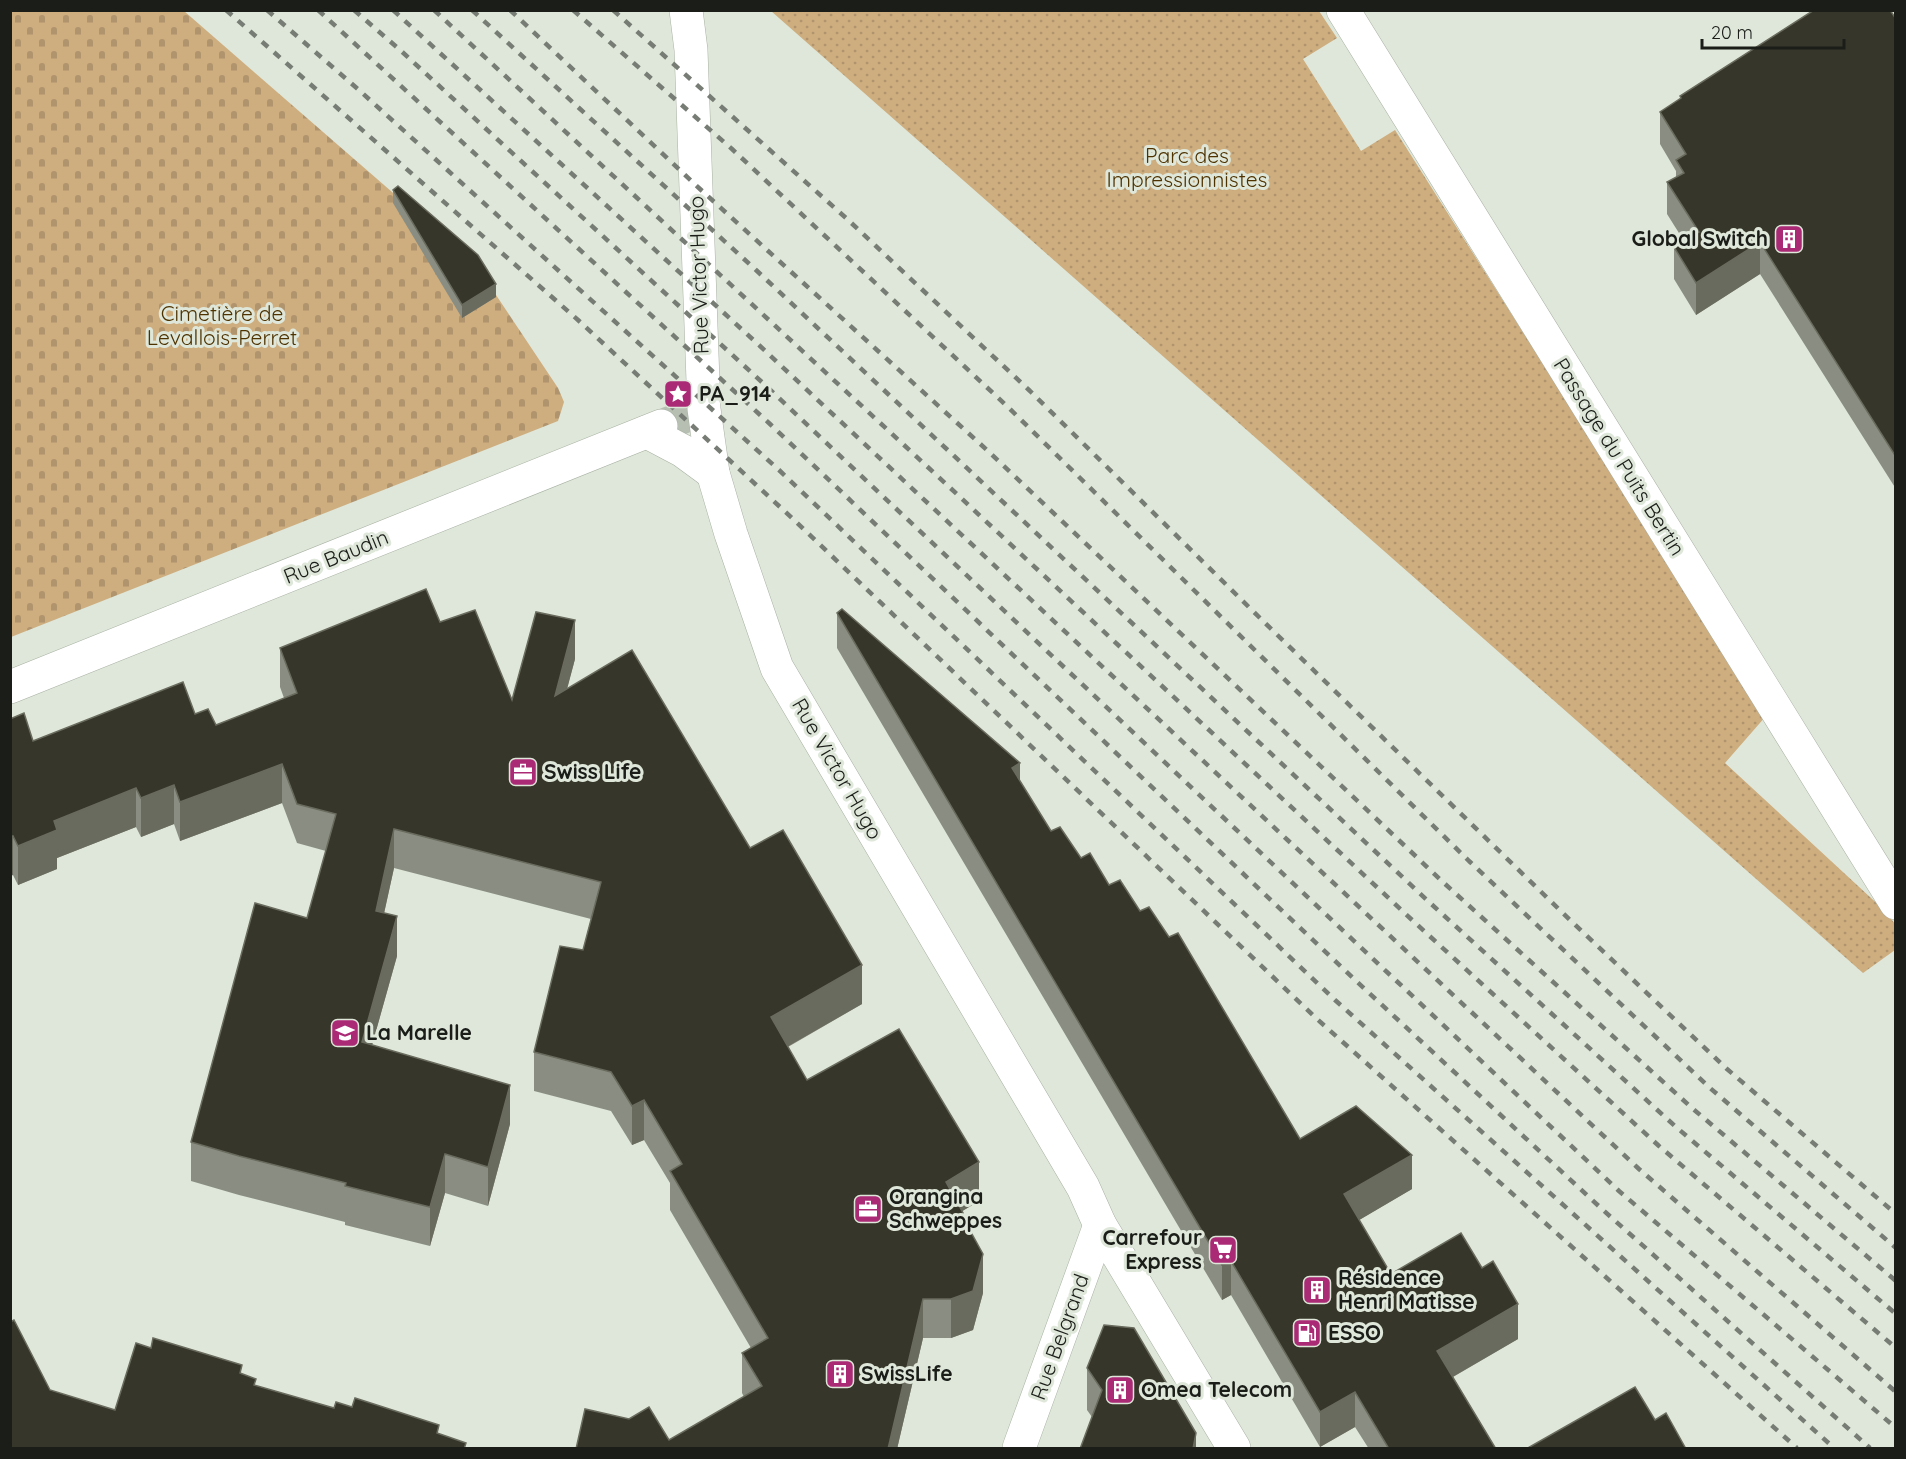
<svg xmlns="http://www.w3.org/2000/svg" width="1906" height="1459" font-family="Quicksand,sans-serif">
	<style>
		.cemetery { fill: url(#cemetery-stones) }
		.park { fill: url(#park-dots) }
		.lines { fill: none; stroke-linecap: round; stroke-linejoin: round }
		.minor-tunnel { stroke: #b7bfb2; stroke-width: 33; stroke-dasharray: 33 16; stroke-linecap: butt }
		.minor-casing { stroke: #a8b1a3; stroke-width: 34 }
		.major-casing { stroke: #a8b1a3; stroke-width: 34 }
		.minor { stroke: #fff; stroke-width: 33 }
		.major { stroke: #fff; stroke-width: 33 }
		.rail { stroke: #777d74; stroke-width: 4.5; stroke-dasharray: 8 8; stroke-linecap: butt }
		.wall { fill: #8a8e82 }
		.shaded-wall { fill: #696b5e }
		.building { fill: #37362a; stroke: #696b5e; stroke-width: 1.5 }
		.labels { text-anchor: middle; stroke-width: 6; stroke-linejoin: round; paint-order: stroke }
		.park-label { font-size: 21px; fill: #4e3200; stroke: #dee7d9 }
		.poi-label { font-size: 21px; font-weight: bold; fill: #1a1d18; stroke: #dee7d9; text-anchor: start }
		.street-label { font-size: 21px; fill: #1a1d18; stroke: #dee7d9 }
	</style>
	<defs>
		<pattern id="cemetery-stones" width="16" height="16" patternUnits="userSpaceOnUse" patternTransform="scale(1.5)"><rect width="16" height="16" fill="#cead7f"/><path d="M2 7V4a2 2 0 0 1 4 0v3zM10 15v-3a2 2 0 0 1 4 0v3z" fill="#b0946d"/></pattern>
		<pattern id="park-dots" width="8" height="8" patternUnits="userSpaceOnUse" patternTransform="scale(1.5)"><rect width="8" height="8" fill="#cead7f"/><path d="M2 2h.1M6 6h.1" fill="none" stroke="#b0946d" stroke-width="1.8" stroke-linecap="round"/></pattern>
	</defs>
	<rect width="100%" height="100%" fill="#dee7d9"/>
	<path class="cemetery" d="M11,11H184L476,265L558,388L564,402L558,421L11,637Z"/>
	<path class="park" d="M771,11H1319L1337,38L1303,59L1361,151L1395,130L1766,716L1725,763L1884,910L1895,924V950L1863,973Z"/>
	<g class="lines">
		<path class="minor-tunnel" d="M661,426L704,409"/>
		<g class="minor-casing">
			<g id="minor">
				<path d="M1343,10L1896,903"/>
				<path d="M10,687L661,426"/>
				<path d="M1019,1448L1100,1225"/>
			</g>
		</g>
		<g class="major-casing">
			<g id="major">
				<path d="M686,10L691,50L704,409L713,473L731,534L777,668L1083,1187L1100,1225L1234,1448"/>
				<path d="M647,432L683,451L713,473"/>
			</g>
		</g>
		<use href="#minor" class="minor"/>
		<use href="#major" class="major"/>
		<g class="rail">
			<path d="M226,10L578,320L792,518L1317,1019L1797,1448"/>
			<path d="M267,10L360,91L779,470L1335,1000L1834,1448"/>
			<path d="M318,10L770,424L1354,979L1603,1210L1870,1448"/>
			<path d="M354,10L399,49L764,384L1619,1191L1896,1428"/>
			<path d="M393,10L760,346L1639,1169L1896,1392"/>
			<path d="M434,10L945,483L1411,919L1659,1146L1896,1348"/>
			<path d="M472,10L756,270L1428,901L1676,1127L1896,1314"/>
			<path d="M510,10L700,189L988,451L1444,883L1692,1108L1896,1281"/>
			<path d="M573,10L732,149L1010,409L1469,861L1589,974L1710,1088L1896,1248"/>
			<path d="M613,10L846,218L1030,391L1262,620L1570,920L1727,1069L1896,1214"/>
		</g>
	</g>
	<g class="wall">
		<path d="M1896,19V489L1760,274L1696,315L1674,279V247L1684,241L1667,214V182L1676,177V171L1660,144V112L1680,99V96Z"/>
		<path d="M393,190L496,297L462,318L393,203Z"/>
		<path d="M837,613L1020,781L1051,831L1109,885L1169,937L1300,1139L1412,1189L1359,1220L1391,1274L1518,1339L1453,1377L1496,1449H1369L1355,1427L1320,1447L1231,1295L1222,1300L837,648Z"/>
		<path d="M440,622L512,700L575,659L567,688L750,848L862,1004L788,1047L807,1080L979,1201L962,1211L963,1218L983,1293L973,1330L951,1338H923L897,1449H576L669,1440L744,1397L742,1393V1353L751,1348L670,1210V1183L644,1140L632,1145L611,1111L534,1091V1052L583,950L591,919L394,868L384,913L397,956L372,1045L510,1124L488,1206L445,1193L430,1246L345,1225V1222L239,1195L191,1181V1142L307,918L326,851L297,843L282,803L180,841L174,824L141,837L136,827L57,858V869L18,885L13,875L10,876V719L33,741L195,714L216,725L284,698L280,687V648Z"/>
		<path d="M1087,1368L1196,1449L1092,1417L1087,1410Z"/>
	</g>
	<g class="shaded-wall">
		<path d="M1760,242V274L1696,315V283Z"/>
		<path d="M496,284V297L462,318V305Z"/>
		<path d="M575,620V659L555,735V696Z"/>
		<path d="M1020,763V798L1012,768Z"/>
		<path d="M282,764V803L180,841V802Z"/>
		<path d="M174,785V824L141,837V798Z"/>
		<path d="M136,788V827L57,858V869L18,885V846L54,821Z"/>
		<path d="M394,829V868L376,950V911Z"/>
		<path d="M13,836V875L10,876V837Z"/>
		<path d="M397,916V956L362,1081V1042Z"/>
		<path d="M862,965V1004L771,1056V1017Z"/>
		<path d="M510,1085V1124L488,1206V1167Z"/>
		<path d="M644,1100V1140L632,1145V1106Z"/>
		<path d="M445,1154V1193L430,1246V1207Z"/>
		<path d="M1412,1155V1189L1344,1229V1194Z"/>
		<path d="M979,1162V1201L946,1221V1182Z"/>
		<path d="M983,1254V1293L973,1330L951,1338V1299Z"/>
		<path d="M1231,1261V1295L1222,1300V1265Z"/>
		<path d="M923,1299V1338L897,1449H888Z"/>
		<path d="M1518,1304V1339L1437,1386V1351Z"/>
		<path d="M1355,1392V1427L1320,1447V1412Z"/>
		<path d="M1196,1433V1449H1193Z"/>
	</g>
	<g class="building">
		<path d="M1814,10H1890L1896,19V457L1760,242L1696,283L1674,247L1699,232L1667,182L1684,173L1676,160L1686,154L1660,112L1681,98L1680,96Z"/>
		<path d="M398,186L478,255L496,284L462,305L393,190Z"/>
		<path d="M426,589L440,622L475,610L512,700L536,612L575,620L555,696L632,650L750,848L783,830L862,965L771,1017L807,1080L899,1029L979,1162L946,1182L963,1213L961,1214L983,1254L973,1291L951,1299H923L888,1449H576L585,1409L629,1419L649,1407L669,1440L762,1386L742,1353L768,1338L670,1171L682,1164L644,1100L632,1106L611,1072L534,1052L560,946L583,950L601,882L394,829L376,911L397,916L362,1042L510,1085L488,1167L445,1154L430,1207L345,1186L346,1183L239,1156L191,1142L255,903L307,918L336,814L297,804L282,764L180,802L174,785L141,798L136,788L54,821L57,830L18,846L13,836L10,837V719L24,713L33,741L183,682L195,714L208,709L216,725L297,693L280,648Z"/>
		<path d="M842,609L1020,763L1012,768L1051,831L1060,827L1081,858L1090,853L1109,885L1120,880L1140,911L1149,907L1169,937L1178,933L1300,1139L1356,1106L1412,1155L1344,1194L1391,1274L1461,1233L1482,1268L1493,1261L1518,1304L1437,1351L1496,1449H1389L1355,1392L1320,1412L1231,1261L1222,1265L837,613Z"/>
		<path d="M14,1320L50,1390L115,1410L136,1343L151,1348L153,1338L242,1365L240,1373L256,1379L254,1385L334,1408L336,1402L352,1407L355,1398L439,1425L437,1433L466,1443L464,1449H10V1322Z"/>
		<path d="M1104,1325L1134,1328L1196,1433L1193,1449H1080L1102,1390L1087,1368Z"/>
		<path d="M1635,1387L1655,1420L1666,1413L1686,1449H1526Z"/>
	</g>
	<defs>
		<g id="building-square" transform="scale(1.5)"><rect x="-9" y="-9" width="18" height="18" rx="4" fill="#ab2a76" stroke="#dee7d9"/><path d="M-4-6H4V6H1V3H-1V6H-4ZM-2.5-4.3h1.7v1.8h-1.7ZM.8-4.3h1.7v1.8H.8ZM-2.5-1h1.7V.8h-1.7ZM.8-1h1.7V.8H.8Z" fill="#fff"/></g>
		<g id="sight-square" transform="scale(1.5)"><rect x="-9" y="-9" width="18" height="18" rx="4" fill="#ab2a76" stroke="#dee7d9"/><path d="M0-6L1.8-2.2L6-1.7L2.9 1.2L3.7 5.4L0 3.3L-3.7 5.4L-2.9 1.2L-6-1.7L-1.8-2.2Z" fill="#fff"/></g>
		<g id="office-square" transform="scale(1.5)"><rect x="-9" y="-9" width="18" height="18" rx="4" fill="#ab2a76" stroke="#dee7d9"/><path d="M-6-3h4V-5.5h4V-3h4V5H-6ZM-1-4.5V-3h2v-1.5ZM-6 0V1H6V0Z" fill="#fff"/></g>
		<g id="school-square" transform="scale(1.5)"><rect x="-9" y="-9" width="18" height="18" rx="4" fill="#ab2a76" stroke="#dee7d9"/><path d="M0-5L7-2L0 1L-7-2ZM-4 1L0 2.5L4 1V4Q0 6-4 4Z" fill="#fff"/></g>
		<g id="supermarket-square" transform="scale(1.5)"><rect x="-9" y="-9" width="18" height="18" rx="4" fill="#ab2a76" stroke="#dee7d9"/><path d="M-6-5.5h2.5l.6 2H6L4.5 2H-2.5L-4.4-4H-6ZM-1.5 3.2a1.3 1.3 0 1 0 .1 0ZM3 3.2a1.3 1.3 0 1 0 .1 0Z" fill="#fff"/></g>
		<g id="fuel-square" transform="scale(1.5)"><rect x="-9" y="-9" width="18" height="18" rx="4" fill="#ab2a76" stroke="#dee7d9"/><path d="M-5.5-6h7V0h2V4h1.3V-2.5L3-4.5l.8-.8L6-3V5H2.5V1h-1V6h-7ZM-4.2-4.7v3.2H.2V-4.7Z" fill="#fff"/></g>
	</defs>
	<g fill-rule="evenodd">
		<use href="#building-square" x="1789" y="239"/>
		<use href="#sight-square" x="678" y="394"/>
		<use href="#office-square" x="523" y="772"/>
		<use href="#school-square" x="345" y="1033"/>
		<use href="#office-square" x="868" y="1209"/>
		<use href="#supermarket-square" x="1223" y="1250"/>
		<use href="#building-square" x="1317" y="1290"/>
		<use href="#fuel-square" x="1307" y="1333"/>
		<use href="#building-square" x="840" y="1374"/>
		<use href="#building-square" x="1120" y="1390"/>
	</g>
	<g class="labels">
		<g class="park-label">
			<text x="1187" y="163">Parc des<tspan x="1187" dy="24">Impressionnistes</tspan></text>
			<text x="222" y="321">Cimetière de<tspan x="222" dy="24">Levallois-Perret</tspan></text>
		</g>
		<g class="poi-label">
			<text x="1768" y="246" text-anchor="end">Global Switch</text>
			<text x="699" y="401">PA_914</text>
			<text x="544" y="779">Swiss Life</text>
			<text x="366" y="1040">La Marelle</text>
			<text x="889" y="1204">Orangina<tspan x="889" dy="24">Schweppes</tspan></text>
			<text x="1202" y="1245" text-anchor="end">Carrefour<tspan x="1202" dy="24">Express</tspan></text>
			<text x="1338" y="1285">Résidence<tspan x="1338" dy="24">Henri Matisse</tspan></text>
			<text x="1328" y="1340">ESSO</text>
			<text x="861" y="1381">SwissLife</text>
			<text x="1141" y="1397">Omea Telecom</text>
		</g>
		<g class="street-label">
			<text transform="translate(699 275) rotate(-92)" y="7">Rue Victor Hugo</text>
			<text transform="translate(1619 457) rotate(58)" y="7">Passage du Puits Bertin</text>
			<text transform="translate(336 557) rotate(-22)" y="7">Rue Baudin</text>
			<text transform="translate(837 769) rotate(60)" y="7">Rue Victor Hugo</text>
			<text transform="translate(1060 1337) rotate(-70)" y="7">Rue Belgrand</text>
		</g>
	</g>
	<rect width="1906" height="1459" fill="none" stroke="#1a1d18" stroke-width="24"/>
	<path d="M1702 39v9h142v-9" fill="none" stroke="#1a1d18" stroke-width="3"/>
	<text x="1711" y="39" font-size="18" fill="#1a1d18" stroke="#dee7d9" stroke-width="4.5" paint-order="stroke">20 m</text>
</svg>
